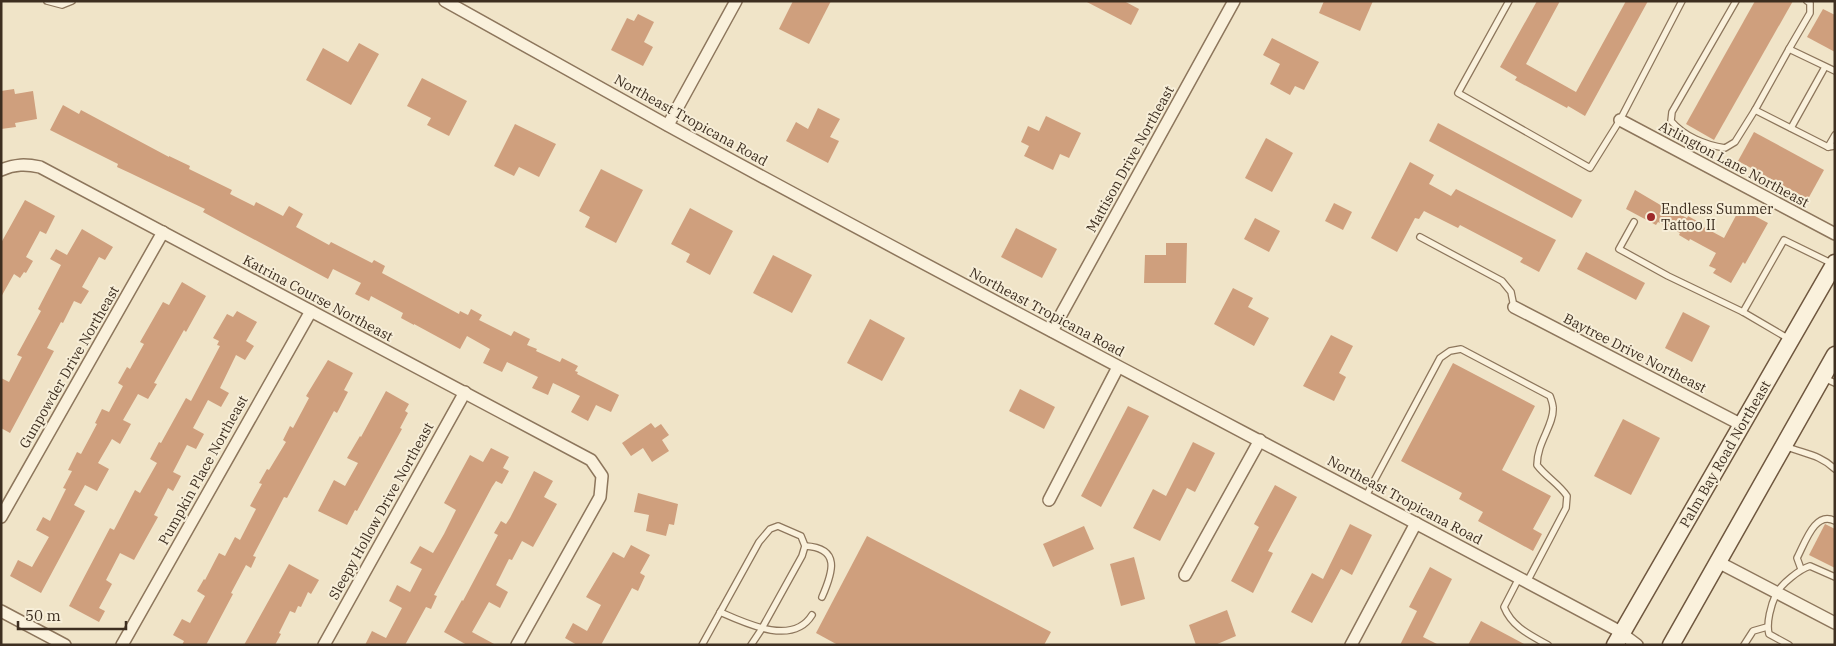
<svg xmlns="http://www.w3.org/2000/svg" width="1836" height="646" font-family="'IBM Plex Serif',serif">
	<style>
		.building { fill: #cf9f7d }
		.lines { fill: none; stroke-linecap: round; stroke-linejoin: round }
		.lane-casing { stroke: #8d765c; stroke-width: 8 }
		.street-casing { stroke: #8d765c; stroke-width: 14 }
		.secondary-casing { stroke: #6f573f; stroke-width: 19 }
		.lane { stroke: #faf1dc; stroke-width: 5.5 }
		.street { stroke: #faf1dc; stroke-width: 11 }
		.secondary { stroke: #faf1dc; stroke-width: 16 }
		.poi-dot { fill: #9e2a2b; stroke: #f7eed8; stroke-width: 2 }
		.labels { text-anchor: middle; stroke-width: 4; stroke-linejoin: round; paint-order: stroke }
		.street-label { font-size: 14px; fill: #3d2e20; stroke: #f7eed8 }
		.poi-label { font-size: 14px; fill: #3d2e20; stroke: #f7eed8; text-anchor: start }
	</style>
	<rect width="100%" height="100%" fill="#f0e4c8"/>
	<g class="building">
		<path d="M793,1H831L809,44L779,29Z"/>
		<path d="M1085,1H1124L1139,9L1131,25Z"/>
		<path d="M1324,1H1373L1360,31L1319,13Z"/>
		<path d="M1537,1H1560L1526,64L1576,92L1626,1H1648L1585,116L1568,106L1567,108L1515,80L1517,77L1500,67Z"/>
		<path d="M1755,1H1793L1714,140L1686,124Z"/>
		<path d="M1823,9L1835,15V52L1807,37Z"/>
		<path d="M638,14L654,22L644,42L653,47L643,66L611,50L627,18L634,21Z"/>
		<path d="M1272,38L1319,62L1304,90L1295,86L1290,95L1270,84L1280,64L1263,55Z"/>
		<path d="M359,43L379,54L351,105L306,80L323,48L348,62Z"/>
		<path d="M422,78L467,101L449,136L427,125L431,118L407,106Z"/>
		<path d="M14,89L15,94L33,91L37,119L15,123L16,127L1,129V91Z"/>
		<path d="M63,105L79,114L81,110L169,157V156L190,166L189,169L232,190L230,194L254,206L256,202L283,216L289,206L303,214L296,227L329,245L331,242L372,263L374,260L385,266L382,273L459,314L460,311L468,315L471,309L482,315L479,320L511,336L514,331L530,339L527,345L537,349L536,351L560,362L562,358L578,366L575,371L578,372L577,374L619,395L611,412L596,405L588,421L571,412L580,396L553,383L548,395L532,388L538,377L507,362L502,372L483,363L490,349L467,336L460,349L414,324V325L401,318L403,313L371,296L369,301L355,294L361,283L333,269L328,279L203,212L205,209L130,173L117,167L118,164L50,130Z"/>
		<path d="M818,108L840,119L830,137L839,141L828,163L786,141L796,122L808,129Z"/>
		<path d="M1046,116L1081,133L1069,158L1060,154L1053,170L1024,156L1029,146L1021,142L1028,126L1039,131Z"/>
		<path d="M1438,123L1582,200L1572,218L1429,141Z"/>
		<path d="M515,124L556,144L539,177L519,167L514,176L494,166Z"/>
		<path d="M1754,132L1824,170L1808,199L1738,161Z"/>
		<path d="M1266,138L1293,153L1272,192L1245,178Z"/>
		<path d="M1410,162L1434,175L1429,184L1451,196L1456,189L1556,240L1539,272L1520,262L1523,258L1460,225L1458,228L1424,211L1419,219L1415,218L1397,252L1371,238Z"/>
		<path d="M601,169L643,190L616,243L585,227L590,217L579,211Z"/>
		<path d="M1635,190L1674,213L1675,212L1687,218L1688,216L1697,221L1696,223L1724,238L1740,208L1768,223L1745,264L1743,262L1731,283L1713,273L1716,269L1709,266L1716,253L1690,239L1689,241L1679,235L1680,233L1658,222L1656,225L1626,209Z"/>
		<path d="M25,200L55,216L46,234L40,231L26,257L33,261L26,273L24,272L20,278L14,274L1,297V243Z"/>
		<path d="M1334,203L1352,212L1343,230L1325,221Z"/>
		<path d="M690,208L733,231L710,275L686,262L690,254L671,244Z"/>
		<path d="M1255,218L1280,231L1269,252L1244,239Z"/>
		<path d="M1016,228L1057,249L1042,278L1001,257Z"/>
		<path d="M82,229L113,247L105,260L99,257L82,287L89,291L81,304L74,301L63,323L61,322L47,348L54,351L10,433L1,428V378L9,382L22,357L17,355L41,311L38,309L61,265L50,259L56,249L67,255Z"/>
		<path d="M1166,243H1187L1186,283H1144L1145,255H1166Z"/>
		<path d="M1586,252L1645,283L1636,300L1577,269Z"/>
		<path d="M773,255L812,275L792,313L753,293Z"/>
		<path d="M182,282L206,296L186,332L184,330L154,383L157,384L148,399L138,394L123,420L131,424L120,444L112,439L98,463L109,469L97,491L85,485L74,505L85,511L41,593L10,576L18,560L32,567L49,537L36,530L43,517L50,521L66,489L63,488L72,471L68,470L77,452L81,454L97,424L95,423L102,409L109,412L123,386L118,383L127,367L130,369L144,344L140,342L163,302L169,305Z"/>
		<path d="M1233,288L1253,298L1248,307L1269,318L1254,346L1214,324Z"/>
		<path d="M237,311L257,322L246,341L254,346L245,360L236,355L220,388L229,393L221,407L208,400L193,428L204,434L196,449L187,445L173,472L181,476L173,491L168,488L154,515L158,517L134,560L120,553L106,580L112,584L99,608L105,611L99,622L69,606L110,528L114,530L135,490L140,493L157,463L150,459L159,442L161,443L186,398L191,401L220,346L217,345L219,341L213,338L227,314L233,317Z"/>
		<path d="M1683,312L1710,326L1692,362L1665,348Z"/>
		<path d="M870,319L905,338L882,381L847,363Z"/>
		<path d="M1331,335L1353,346L1339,373L1346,377L1334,401L1303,386Z"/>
		<path d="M328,360L353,373L344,390L348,392L337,413L334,411L287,498L284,497L253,556L256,557L251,568L246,565L231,593L233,594L206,645H182L184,641L173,635L182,619L190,623L205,596L197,591L204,579L205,580L219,553L225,556L235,537L240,540L256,509L250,506L262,484L259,483L267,469L269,470L286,442L283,440L290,426L293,428L309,398L306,396Z"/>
		<path d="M1453,363L1535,406L1502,470L1551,496L1533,529L1542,534L1533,551L1478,521L1483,512L1459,499L1462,493L1401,461Z"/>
		<path d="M1020,389L1055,407L1044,429L1009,411Z"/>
		<path d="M386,391L409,404L405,411L408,413L400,428L402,429L357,511L355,510L347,525L318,511L334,480L345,486L358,463L347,458L360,436L361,437Z"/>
		<path d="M1128,406L1149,416L1101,507L1081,496Z"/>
		<path d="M1623,419L1660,438L1631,495L1594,476Z"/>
		<path d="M651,423L655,428L661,424L669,435L662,440L669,451L652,462L643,448L631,456L622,443Z"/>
		<path d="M1193,442L1215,453L1195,492L1187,488L1160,541L1133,528L1153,489L1166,496Z"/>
		<path d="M491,448L509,457L503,468L509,471L502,484L496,481L492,487L434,595L437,596L431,609L426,607L405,645H365L372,631L386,638L402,608L389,601L397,585L410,592L422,569L410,563L420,546L433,553L444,534L456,510L444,503L470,455L483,462Z"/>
		<path d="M534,471L553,481L544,497L557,504L533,547L522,541L512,560L509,559L496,585L508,592L500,608L489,602L472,632L496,645H467L444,632L462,600L463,601L498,535L494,533L501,521L506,524L510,518Z"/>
		<path d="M1275,485L1297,497L1268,551L1273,553L1253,593L1231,581L1259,527L1254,524Z"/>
		<path d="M638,493L678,504L674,525L669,524L666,536L646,531L649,515L634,512Z"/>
		<path d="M1350,524L1372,535L1352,575L1341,569L1312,623L1291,612L1312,573L1323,579Z"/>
		<path d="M1825,524L1835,529V568L1809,555Z"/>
		<path d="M1084,526L1094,549L1053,567L1043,544Z"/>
		<path d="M867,536L1051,632L1044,645H838L816,633Z"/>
		<path d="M631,545L650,555L640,573L645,576L638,591L632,588L601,645H577L565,638L573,623L587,631L601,605L586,597L613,552L624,558Z"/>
		<path d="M1134,557L1145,599L1121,606L1110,564Z"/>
		<path d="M289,564L319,580L311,594L308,592L301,607L298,606L295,613L290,611L279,633L281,634L275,645H244Z"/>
		<path d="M1430,567L1452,579L1423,637L1439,645H1400L1417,611L1409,607Z"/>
		<path d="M1227,610L1236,636L1215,645H1196L1189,625Z"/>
		<path d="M1481,621L1526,645H1468Z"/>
	</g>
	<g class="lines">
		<g class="lane-casing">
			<g id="lane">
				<path d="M47,1L62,5L72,1"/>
				<path d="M1509,1L1458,93L1590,168L1620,120L1682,1"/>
				<path d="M1736,1L1672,112L1671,121C1684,136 1705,145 1725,148L1735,142L1755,110"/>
				<path d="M1789,49L1810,13V3L1807,1"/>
				<path d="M1835,71L1789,49L1755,110L1828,147L1835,146"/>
				<path d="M1791,128L1825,67"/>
				<path d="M1828,147L1835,135"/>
				<path d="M1634,222L1619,249L1668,276L1743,312L1789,339"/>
				<path d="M1420,237L1502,281L1511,292L1514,307"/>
				<path d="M1743,312L1784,240L1833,264"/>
				<path d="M1824,378L1835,383"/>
				<path d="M1785,446C1804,454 1819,454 1835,469"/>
				<path d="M1366,496L1440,358L1450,351L1461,349L1550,396C1551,399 1553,404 1553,408C1554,425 1537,442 1537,465C1546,477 1559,484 1567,496L1566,508L1527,582"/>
				<path d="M805,546C841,548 833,572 822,597"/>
				<path d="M1801,569L1797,558C1805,543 1815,510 1835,521"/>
				<path d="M1519,578L1504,607C1512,627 1530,635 1548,645"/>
				<path d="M720,612C747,624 793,646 812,615"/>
				<path d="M702,645L759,542L770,529L778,526L801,536L805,546L802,556L761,630L751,645"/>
				<path d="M1744,645L1753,631L1767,627"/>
				<path d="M1789,645L1769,634C1766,623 1771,605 1776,594C1781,584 1800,569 1810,566L1835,577"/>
			</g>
		</g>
		<g class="street-casing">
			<g id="street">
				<path d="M445,1C519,42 593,84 667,125C981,297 1301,461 1617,630L1637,645"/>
				<path d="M1620,120L1835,234"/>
				<path d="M668,125L736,1"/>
				<path d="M1,170C15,164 26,164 40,167L591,460L602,476L600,497L517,645"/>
				<path d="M1514,307L1742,425"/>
				<path d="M1052,331L1234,1"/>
				<path d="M1049,500L1118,367"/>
				<path d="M1,517L163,232"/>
				<path d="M1718,562L1835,623"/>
				<path d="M1185,575L1260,440"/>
				<path d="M1,611L65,645"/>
				<path d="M122,645L311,311"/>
				<path d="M324,645L465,392"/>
				<path d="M1351,645L1416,523"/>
			</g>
		</g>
		<g class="secondary-casing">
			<g id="secondary">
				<path d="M1615,645L1835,263"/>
				<path d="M1671,645L1835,355"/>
			</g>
		</g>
		<use href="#lane" class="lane"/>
		<use href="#street" class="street"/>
		<use href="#secondary" class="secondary"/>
	</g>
	<circle class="poi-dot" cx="1651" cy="217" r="5"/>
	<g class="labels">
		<g class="street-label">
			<text transform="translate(691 120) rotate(29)" y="5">Northeast Tropicana Road</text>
			<text transform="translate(1130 159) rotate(-61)" y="5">Mattison Drive Northeast</text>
			<text transform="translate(1734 164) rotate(28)" y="5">Arlington Lane Northeast</text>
			<text transform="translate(318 298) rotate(28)" y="5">Katrina Course Northeast</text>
			<text transform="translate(1047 312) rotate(28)" y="5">Northeast Tropicana Road</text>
			<text transform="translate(1635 353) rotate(27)" y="5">Baytree Drive Northeast</text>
			<text transform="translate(69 367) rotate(-60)" y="5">Gunpowder Drive Northeast</text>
			<text transform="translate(1725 454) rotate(-60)" y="5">Palm Bay Road Northeast</text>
			<text transform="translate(203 470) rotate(-61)" y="5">Pumpkin Place Northeast</text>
			<text transform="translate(1405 500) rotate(28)" y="5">Northeast Tropicana Road</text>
			<text transform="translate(381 511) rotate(-61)" y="5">Sleepy Hollow Drive Northeast</text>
		</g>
		<g class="poi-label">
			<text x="1661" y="214">Endless Summer<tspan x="1661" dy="16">Tattoo II</tspan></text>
		</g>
	</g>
	<rect width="1836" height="646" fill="none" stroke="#3d2e20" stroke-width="5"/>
	<path d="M18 621v8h108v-8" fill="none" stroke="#3d2e20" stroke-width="2.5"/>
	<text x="25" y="621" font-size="15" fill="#3d2e20" stroke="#f7eed8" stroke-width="4" paint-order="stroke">50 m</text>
</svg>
